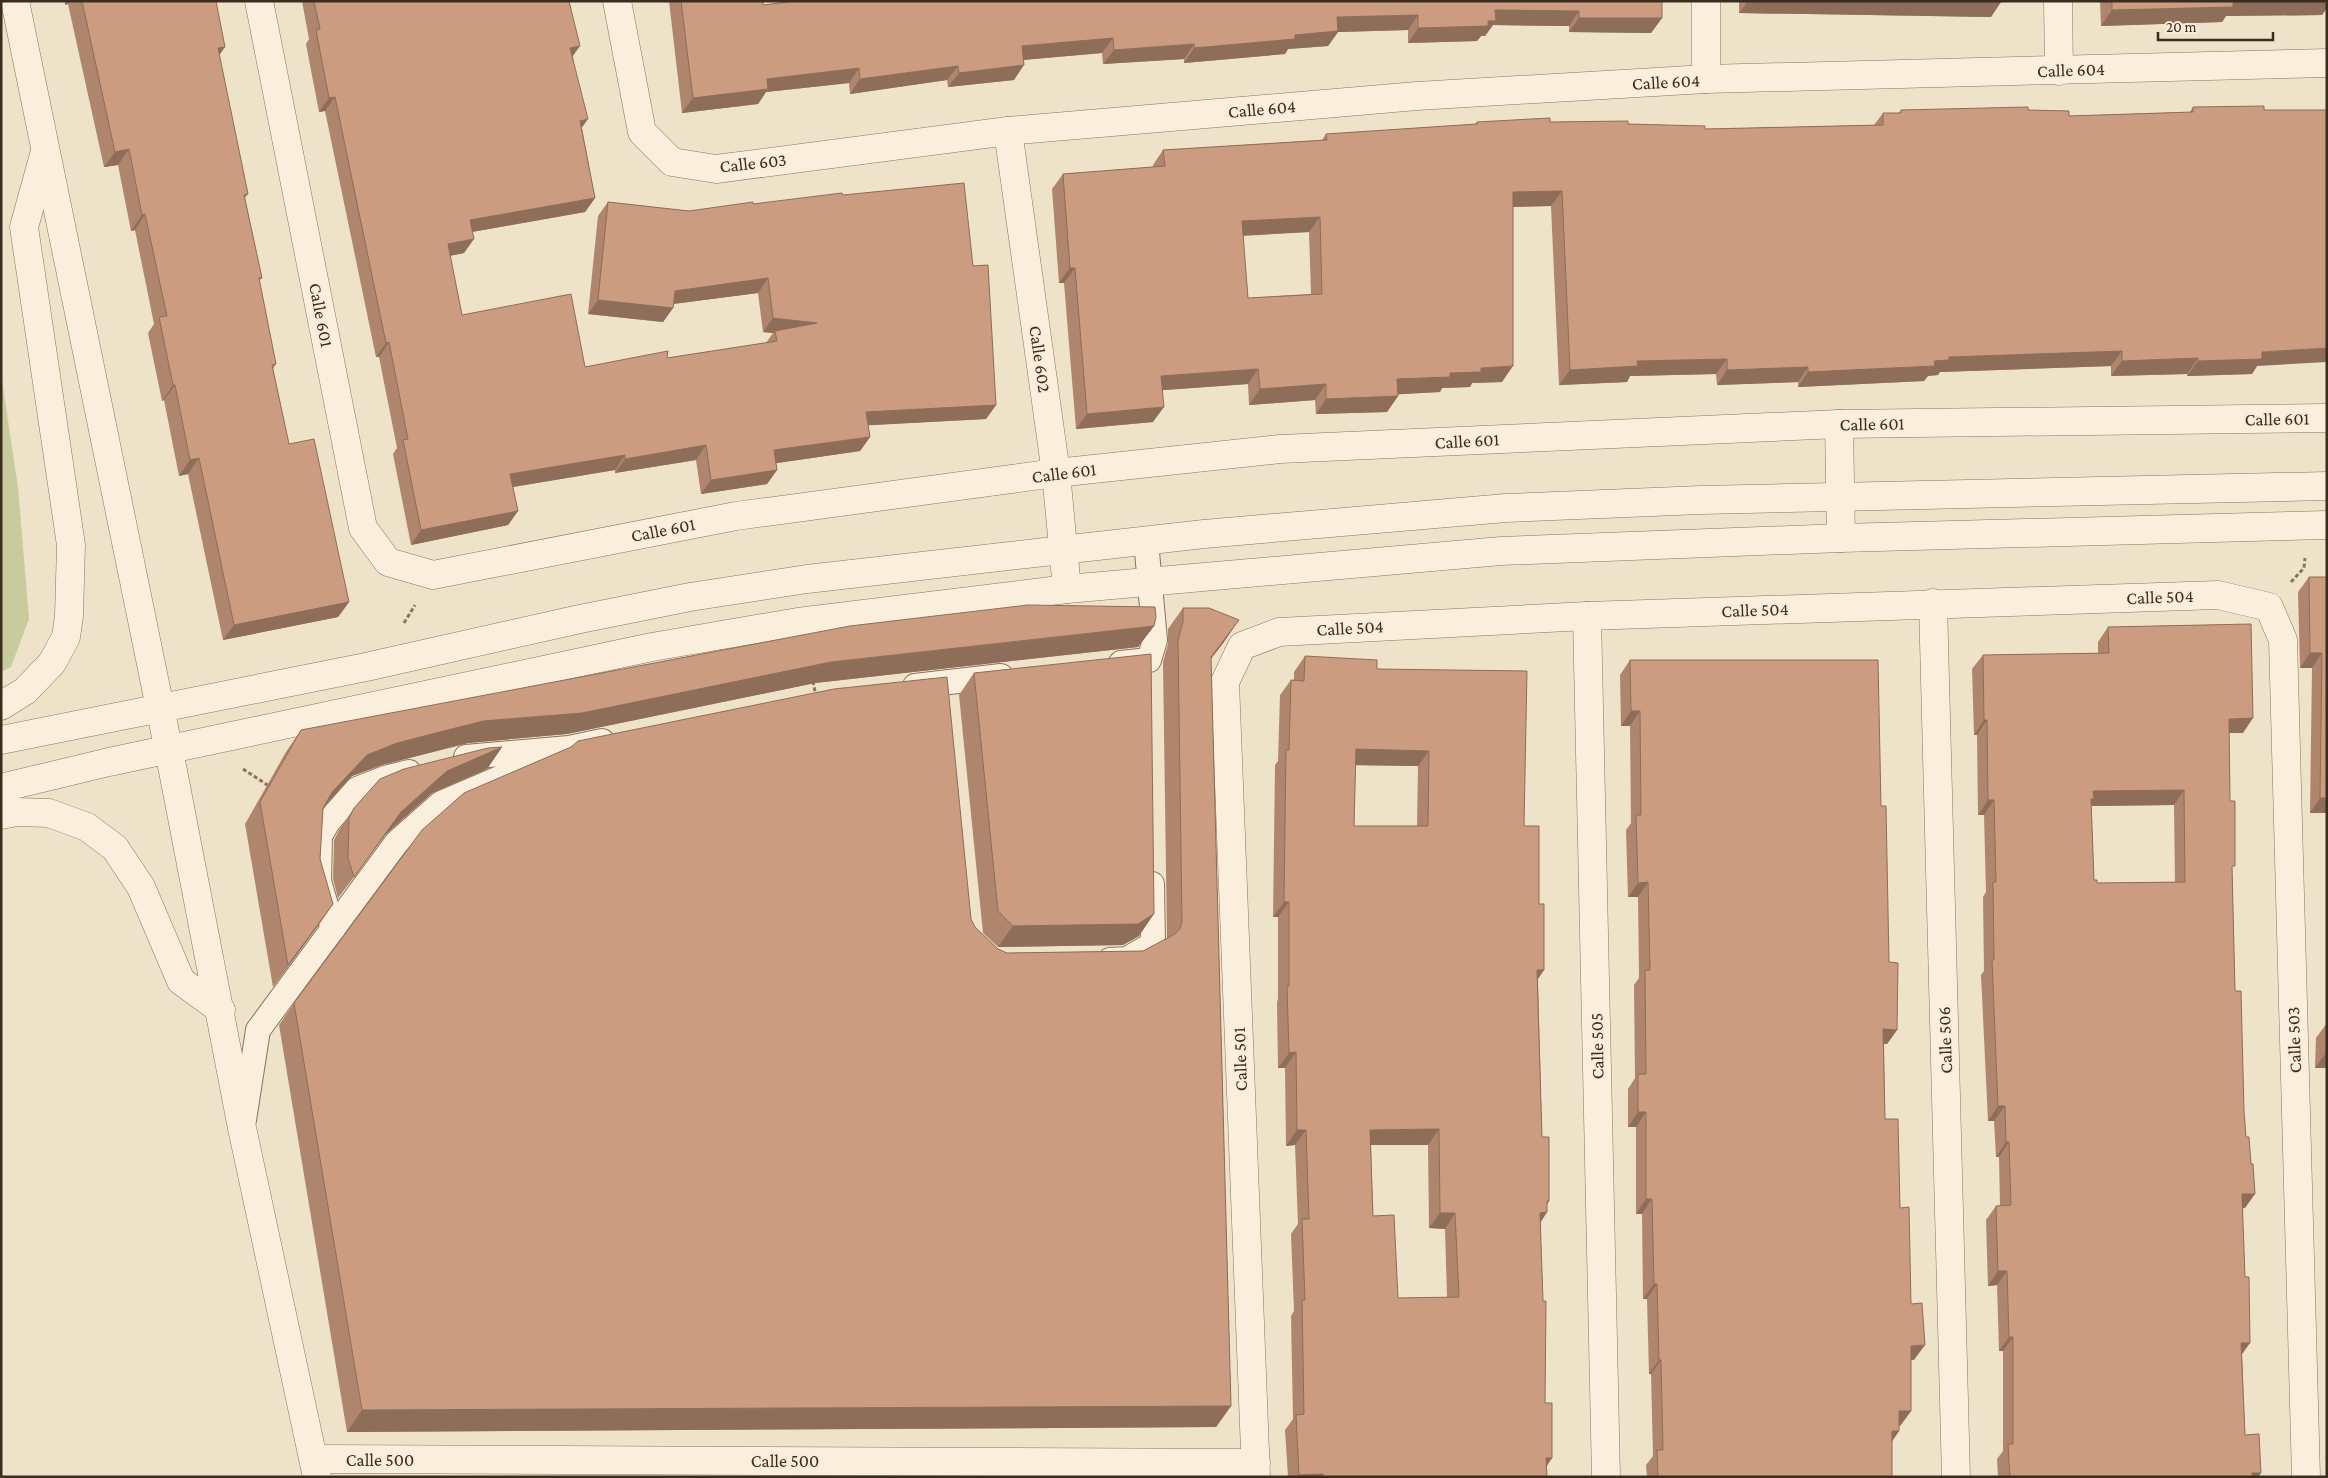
<svg xmlns="http://www.w3.org/2000/svg" width="2328" height="1478" font-family="'Crimson Pro',serif">
	<style>
		.green { fill: #c8cc9c }
		.lines { fill: none; stroke-linecap: round; stroke-linejoin: round }
		.service-casing { stroke: #8a745d; stroke-width: 26 }
		.minor-casing { stroke: #8a745d; stroke-width: 29 }
		.tertiary-casing { stroke: #8a745d; stroke-width: 29 }
		.path { stroke: #8a745d; stroke-width: 3; stroke-dasharray: 4 2.5; stroke-linecap: butt }
		.service { stroke: #f9efdc; stroke-width: 24 }
		.minor { stroke: #f9efdc; stroke-width: 28 }
		.tertiary { stroke: #f9efdc; stroke-width: 28 }
		.wall { fill: #af866d; fill-rule: evenodd }
		.shaded-wall { fill: #8e6d59 }
		.building { fill: #cb9c7f; stroke: #8e6d59; fill-rule: evenodd }
		.labels { text-anchor: middle; stroke-width: 4; stroke-linejoin: round; paint-order: stroke }
		.street-label { font-size: 18px; fill: #3b2c20; stroke: #f6ecd8 }
	</style>
	<rect width="100%" height="100%" fill="#eee2c8"/>
	<path class="green" d="M1,374L18,487L29,619L11,667L1,672Z"/>
	<g class="lines">
		<g class="service-casing">
			<g id="service">
				<path d="M1121,663L1149,660L1155,640L1146,541"/>
				<path d="M915,686L1001,676"/>
				<path d="M466,757L569,748L602,741"/>
				<path d="M333,929L319,881L320,836L328,822L357,789L385,778L409,772"/>
				<path d="M1110,960L1127,959L1153,944L1152,884"/>
				<path d="M244,1120L258,1030L397,842L441,803L551,756"/>
			</g>
		</g>
		<g class="minor-casing">
			<g id="minor">
				<path d="M259,1L363,528L388,562L433,575L736,516L1056,473L1280,449L1839,424L2327,418"/>
				<path d="M617,1L642,132L672,162L716,169L1008,131L1417,96L1706,79L2327,63"/>
				<path d="M2058,1L2059,71"/>
				<path d="M1706,79V1"/>
				<path d="M1008,131L1056,473L1067,589"/>
				<path d="M1839,424L1841,538"/>
				<path d="M1933,603L1956,1477"/>
				<path d="M1587,616L1606,1477"/>
				<path d="M314,1459L1256,1463"/>
				<path d="M1256,1477L1225,682L1242,646L1279,632L1587,616L2218,595L2269,607L2283,640L2306,1477"/>
			</g>
		</g>
		<g class="tertiary-casing">
			<g id="tertiary">
				<path d="M15,1L173,771L242,1128L317,1477"/>
				<path d="M1,706L25,691L52,663L66,637L69,616L71,545L24,227L44,155"/>
				<path d="M1,740L366,667L580,619L690,597L807,579L1062,550L1204,534L1506,508L1701,500L2327,486"/>
				<path d="M1,788L109,762L652,647L798,622L1067,589L1501,551L1841,538L2327,525"/>
				<path d="M1,815L17,812L49,813L87,827L115,848L141,887L181,981L221,1010"/>
			</g>
		</g>
		<g class="path">
			<path d="M2291,582L2304,568L2305,558"/>
			<path d="M404,623L415,605"/>
			<path d="M813,681L816,697"/>
			<path d="M243,769L269,786"/>
		</g>
		<use href="#service" class="service"/>
		<use href="#minor" class="minor"/>
		<use href="#tertiary" class="tertiary"/>
	</g>
	<g class="wall">
		<path d="M65,1H216L219,56L248,194L245,198L262,278L259,281L276,364L273,369L289,444L349,602L338,617L223,640L188,474L179,476L164,400L162,401L148,333L154,324L135,230L131,231L118,165L104,167L68,4L65,5Z"/>
		<path d="M302,1H569L573,56L582,128L595,198L585,212L472,232L464,253L450,256L462,315L585,367L667,358L766,343L773,333L763,332L758,293L673,304V308L663,322L588,314L598,216L608,202L689,211L843,195L973,266L996,405L986,419L868,425L870,437L860,451L776,463L777,470L767,484L701,494L696,460L615,473V470L513,487L518,511L508,525L411,545L393,454L397,448L379,357H376L325,111L319,112L306,44L309,39Z"/>
		<path d="M669,1H763V5L1662,1V18L1651,33L1569,32V26L1493,25L1485,36H1481L1477,41L1408,43V30L1338,32L1328,46L1288,49L1285,54L1184,63V59L1103,64L1102,53L1023,60L1014,80L948,87L947,80L850,94L849,83L766,92L758,104L682,113Z"/>
		<path d="M1739,1H2001L1991,17L1739,13Z"/>
		<path d="M2100,1H2327V8L2322,15L2226,16L2222,22L2101,26Z"/>
		<path d="M2193,107L2257,366L2252,374L2187,376V374L2111,376V366L1940,372L1938,375L1928,376L1924,381L1798,387V382L1717,385L1716,374L1630,376L1627,382L1559,385L1551,206L1513,207L1502,382L1472,383L1470,387L1442,388L1440,392L1398,394V396L1387,412L1316,414L1315,400L1249,405L1248,384L1163,390L1153,422L1076,429L1064,283H1059L1052,189L1063,174L1153,167V165L1163,150L1322,140L1326,134L1475,124L1477,122L1628,124L1705,129L1874,125L1883,113H1899L1901,110H2028L2069,116L2190,112ZM1309,232L1311,294L1248,298L1243,236Z"/>
		<path d="M2309,577H2327V813H2310L2312,668H2300L2298,592Z"/>
		<path d="M1183,608L1224,642L1211,659L1231,1406L1216,1427L347,1432L279,1025L294,1003L971,919L975,927L998,949L1007,953L1143,951L1167,939L1163,662L1168,644V629Z"/>
		<path d="M1154,626L1138,647L815,683L567,734L468,743L382,765L352,776L323,808L320,859L333,904L273,987L245,824L286,752L301,730Z"/>
		<path d="M2108,627L2243,733H2229L2230,801L2232,869L2235,991L2245,1208H2243L2242,1354L2245,1435L2261,1473L2258,1477H1998L1997,1459L2003,1451V1351H1999L1997,1285L1988,1286L1986,1220L1996,1206H2000L1999,1157H1996L1994,1121H1988L1981,975L1984,971L1983,897L1986,892L1984,815H1978L1977,735H1974L1972,669L1983,655L2098,653V642ZM2174,805L2175,882L2097,883L2094,880L2091,806Z"/>
		<path d="M1305,656L1377,669L1524,826L1538,979L1542,1137L1549,1201L1547,1204V1212L1540,1223L1545,1403L1552,1458L1547,1466V1477H1288L1285,1430L1293,1419L1291,1316L1294,1311L1291,1234L1298,1224L1295,1145L1286,1146L1285,1068H1278L1277,1002L1278,999V917H1273L1275,765L1278,761L1280,695L1291,680H1294V672ZM1355,765L1418,766L1417,826H1354ZM1371,1145H1428L1429,1228L1445,1229L1447,1297L1398,1298L1373,1216Z"/>
		<path d="M1630,660L1881,806L1889,962L1897,1030L1887,1044H1884L1885,1119L1900,1208L1911,1304L1914,1360H1911V1411L1900,1426H1899V1431L1892,1441V1477H1647L1646,1465L1653,1456L1651,1374H1649L1647,1299H1643L1642,1214H1636V1127H1628V1089L1635,1078L1634,985L1639,978L1638,897H1628L1626,830L1631,823L1630,726H1621L1620,675Z"/>
		<path d="M974,673L1139,936L1123,945L998,947L983,933L959,695Z"/>
		<path d="M502,747L487,769L432,793L386,834L338,898L333,879L334,840L339,830L354,808Z"/>
		<path d="M2327,1023V1068H2315L2316,1038Z"/>
	</g>
	<g class="shaded-wall">
		<path d="M68,1H70L68,4L65,5Z"/>
		<path d="M1748,1H1921L2001,2L1991,17L1739,13Z"/>
		<path d="M2232,1H2327V8L2322,15L2226,16L2222,22L2101,26L2112,10Z"/>
		<path d="M1495,10L1579,11L1569,26L1493,25L1485,36H1481L1477,41L1408,43L1418,28Z"/>
		<path d="M1418,15L1408,30L1338,32L1328,46L1288,49L1285,54L1184,63L1194,48L1295,35L1337,17Z"/>
		<path d="M1579,18H1662L1651,33L1569,32Z"/>
		<path d="M1113,38L1102,53L1011,61L1022,46Z"/>
		<path d="M1194,44L1184,59L1103,64L1114,50Z"/>
		<path d="M580,46L570,60V48Z"/>
		<path d="M225,47L214,63L218,48Z"/>
		<path d="M1024,65L1014,80L948,87L959,73Z"/>
		<path d="M958,66L947,80L850,94L860,79Z"/>
		<path d="M859,68L849,83L766,92L758,104L682,113L693,98L767,79Z"/>
		<path d="M335,97L325,111L319,112L329,98Z"/>
		<path d="M588,119L578,133L580,121Z"/>
		<path d="M129,149L118,165L104,167L115,152Z"/>
		<path d="M1562,191L1551,206L1502,207L1513,192Z"/>
		<path d="M595,198L585,212L460,234L470,220Z"/>
		<path d="M145,214L135,230L131,231L142,215Z"/>
		<path d="M1320,217L1309,232L1231,236L1242,221Z"/>
		<path d="M474,239L464,253L438,258L448,244Z"/>
		<path d="M1070,268H1075L1064,283H1059Z"/>
		<path d="M768,278L758,293L665,305L675,291Z"/>
		<path d="M598,300L673,308L663,322L588,314Z"/>
		<path d="M773,318L817,323L775,331L773,333L763,332Z"/>
		<path d="M389,342L379,357H376L386,343Z"/>
		<path d="M2327,348V362L2257,366L2252,374L2187,376L2198,361L2262,352Z"/>
		<path d="M2122,351L2111,366L1940,372L1938,375L1928,376L1924,381L1798,387L1808,372L1934,361L1949,357Z"/>
		<path d="M2198,358L2187,374L2111,376L2122,361Z"/>
		<path d="M1727,359L1716,374L1630,376L1627,382L1559,385L1570,370L1637,361Z"/>
		<path d="M1513,366L1502,382L1472,383L1470,387L1442,388L1440,392L1386,395L1397,379L1481,368Z"/>
		<path d="M1808,367L1798,382L1717,385L1727,370Z"/>
		<path d="M1258,369L1248,384L1151,391L1161,376Z"/>
		<path d="M1326,384L1315,400L1249,405L1260,389Z"/>
		<path d="M173,385H175L164,400L162,401Z"/>
		<path d="M1398,396L1387,412L1316,414L1326,399Z"/>
		<path d="M996,405L986,419L856,426L866,412Z"/>
		<path d="M1164,407L1153,422L1076,429L1087,414Z"/>
		<path d="M870,437L860,451L764,465L774,450Z"/>
		<path d="M706,445L696,460L615,473L625,459Z"/>
		<path d="M625,455L615,470L500,489L510,474Z"/>
		<path d="M199,458L188,474L179,476L190,460Z"/>
		<path d="M777,470L767,484L701,494L711,480Z"/>
		<path d="M518,511L508,525L411,545L421,530Z"/>
		<path d="M349,602L338,617L223,640L234,625Z"/>
		<path d="M1239,620L1224,642L1195,678L1211,657Z"/>
		<path d="M1154,626L1138,647L815,683L567,734L468,743L382,765L352,776L318,813L333,791L367,755L397,743L483,721L831,662Z"/>
		<path d="M2310,653H2322L2312,668H2300Z"/>
		<path d="M1631,711H1640L1630,726H1621Z"/>
		<path d="M2253,718L2243,733H2219L2229,719Z"/>
		<path d="M1984,720H1987L1977,735H1974Z"/>
		<path d="M502,747L487,769L432,793L386,834L338,898L401,812L447,771Z"/>
		<path d="M1356,749L1429,751L1418,766L1345,765Z"/>
		<path d="M2184,790L2174,805L2089,806L2093,791Z"/>
		<path d="M2320,798H2327V813H2310Z"/>
		<path d="M1988,800H1994L1984,815H1978Z"/>
		<path d="M1648,882L1638,897H1628L1638,883Z"/>
		<path d="M1284,902H1289L1278,917H1273Z"/>
		<path d="M333,904L318,926L273,987L288,965Z"/>
		<path d="M1154,914L1139,936L1123,945L998,947L1013,926Z"/>
		<path d="M1537,970H1544L1534,985Z"/>
		<path d="M1883,1029L1897,1030L1887,1044H1873Z"/>
		<path d="M1296,1052L1285,1068H1278L1289,1053Z"/>
		<path d="M2326,1053H2327V1068H2315Z"/>
		<path d="M1998,1106H2005L1994,1121H1988Z"/>
		<path d="M1638,1112H1646L1636,1127H1628Z"/>
		<path d="M1439,1129L1428,1145H1359L1370,1130Z"/>
		<path d="M1297,1130H1306L1295,1145L1286,1146Z"/>
		<path d="M2006,1142H2009L1999,1157H1996Z"/>
		<path d="M2242,1194H2255L2245,1208L2232,1209Z"/>
		<path d="M1646,1199H1652L1642,1214H1636Z"/>
		<path d="M1547,1201H1549L1541,1213L1547,1212L1537,1228H1529Z"/>
		<path d="M1440,1213H1455L1445,1229L1429,1228Z"/>
		<path d="M1998,1271H2007L1997,1285L1988,1286Z"/>
		<path d="M1654,1284H1657L1647,1299H1643Z"/>
		<path d="M2009,1337H2013L2003,1351H1999Z"/>
		<path d="M2241,1343H2250L2240,1357Z"/>
		<path d="M1925,1345L1914,1360H1900L1911,1346Z"/>
		<path d="M1659,1360H1661L1651,1374H1649Z"/>
		<path d="M1231,1406L1216,1427L347,1432L362,1410Z"/>
		<path d="M1899,1411H1911L1900,1426H1889Z"/>
		<path d="M1892,1431H1899L1889,1446Z"/>
		<path d="M1546,1458H1552L1541,1473Z"/>
		<path d="M2252,1473H2261L2258,1477H2249Z"/>
		<path d="M1323,1474L1321,1477H1298L1299,1475Z"/>
	</g>
	<g class="building">
		<path d="M82,1H216L225,47L218,48L248,194L244,195L262,278H259L276,364L272,365L289,444L314,439L349,602L234,625L199,458L190,460L175,385H173L159,317L167,316L145,214L142,215L129,149L115,152Z"/>
		<path d="M314,1H569L580,46L570,48L588,119L580,121L595,198L470,220L474,239L448,244L462,315L571,294L585,367L668,351L667,358L777,341L775,331L817,323L773,318L768,278L675,291L673,308L598,300L608,202L689,211L753,202V204L842,193L843,195L964,183L973,266L988,265L996,405L866,412L870,437L774,450L777,470L711,480L706,445L625,459V455L510,474L518,511L421,530L403,440L408,439L389,342L386,343L335,97L329,98L316,30L320,29Z"/>
		<path d="M681,1H763V5L796,1H1662V18H1579V11L1495,10L1496,21H1488V26L1418,28V15L1337,17L1338,31L1295,35V39L1194,48V44L1114,50L1113,38L1022,46L1024,65L959,73L958,66L860,79L859,68L767,79L768,89L693,98Z"/>
		<path d="M1921,1H2001V2Z"/>
		<path d="M2112,1H2233V7L2112,10Z"/>
		<path d="M2264,106V110H2327V348L2262,352V359L2198,361V358L2122,361V351L1949,357V360L1934,361L1935,366L1808,372V367L1727,370V359L1637,361L1638,366L1570,370L1562,191L1513,192V366L1481,368V372L1450,373V377L1397,379L1398,396L1326,399V384L1260,389L1258,369L1161,376L1164,407L1087,414L1075,268H1070L1063,174L1165,166L1163,150L1327,140L1326,134L1477,124V122L1550,118V122L1628,121V124L1705,126V129L1883,125V113H1901V110L2028,107V110L2069,111V116L2193,112V107ZM1320,217L1322,294L1248,298L1242,221Z"/>
		<path d="M2309,577H2327V798H2320L2322,653H2310Z"/>
		<path d="M1028,605L1155,607L1156,617L1154,626L831,662L582,713L483,721L397,743L367,755L333,791L323,808L320,859L333,904L288,965L260,802L301,730L850,626Z"/>
		<path d="M1183,608H1209L1239,620L1211,657L1231,1406L362,1410L294,1003L422,830L464,793L571,747L578,741L834,689L947,677L971,919L975,927L998,949L1007,953L1143,951L1175,934L1180,929L1182,922L1178,640L1183,622Z"/>
		<path d="M2251,624L2253,718L2229,719L2230,801H2235V866H2232L2235,991H2241L2244,1111L2246,1137H2249L2251,1164H2253L2255,1194H2242L2245,1277H2249L2250,1343H2241L2245,1435L2259,1434L2261,1473H2252V1477H2010L2008,1444H2013V1337H2009L2007,1271H1998L1996,1206L2011,1205L2009,1142H2006L2005,1106H1998L1992,960H1994L1993,882H1996L1994,800H1988L1987,720H1984L1983,655L2109,653L2108,627ZM2184,790L2185,882L2097,883V880H2094L2091,799H2094L2093,791Z"/>
		<path d="M1151,654L1154,914L1138,924L1013,926L998,911L974,673Z"/>
		<path d="M1305,656L1377,660V669L1527,671L1524,826H1539V904H1544V970H1537L1542,1137H1549V1201H1547V1212L1540,1213L1543,1301H1546L1545,1403H1552V1458H1546L1547,1477H1323V1474L1299,1475L1296,1415L1304,1414L1302,1300H1305L1302,1219H1309L1306,1130H1297L1296,1052L1289,1053L1287,986H1289V902H1284L1286,750H1289L1291,680L1304,681ZM1356,749L1429,751L1428,826H1354ZM1439,1129L1440,1213H1455L1459,1297L1398,1298L1394,1215L1373,1216L1370,1130Z"/>
		<path d="M1630,660H1878L1881,806H1886L1889,962L1898,963L1897,1030L1883,1029L1885,1119H1898L1900,1208L1909,1207L1911,1304L1922,1303L1925,1345L1911,1346V1411H1899V1431H1892V1477H1658L1657,1450H1663L1661,1360H1659L1657,1284H1654L1652,1199H1646V1112H1638V1074H1646L1645,970H1650L1648,882L1638,883L1636,815H1641L1640,711H1631Z"/>
		<path d="M502,747L447,771L401,812L354,877L348,858L349,818L354,808L380,779L404,769L488,748Z"/>
		<path d="M2327,1027V1053H2326Z"/>
	</g>
	<g class="labels">
		<g class="street-label">
			<text transform="translate(2071 70) rotate(-2)" y="6">Calle 604</text>
			<text transform="translate(1666 82) rotate(-3)" y="6">Calle 604</text>
			<text transform="translate(1262 109) rotate(-5)" y="6">Calle 604</text>
			<text transform="translate(753 163) rotate(-6)" y="6">Calle 603</text>
			<text transform="translate(321 315) rotate(79)" y="6">Calle 601</text>
			<text transform="translate(1040 359) rotate(82)" y="6">Calle 602</text>
			<text transform="translate(2277 419) rotate(-1)" y="6">Calle 601</text>
			<text transform="translate(1872 424) rotate(-1)" y="6">Calle 601</text>
			<text transform="translate(1467 441) rotate(-3)" y="6">Calle 601</text>
			<text transform="translate(1064 473) rotate(-7)" y="6">Calle 601</text>
			<text transform="translate(663 530) rotate(-11)" y="6">Calle 601</text>
			<text transform="translate(2160 597) rotate(-2)" y="6">Calle 504</text>
			<text transform="translate(1755 610) rotate(-2)" y="6">Calle 504</text>
			<text transform="translate(1350 628) rotate(-3)" y="6">Calle 504</text>
			<text transform="translate(1945 1040) rotate(-92)" y="6">Calle 506</text>
			<text transform="translate(2294 1040) rotate(-92)" y="6">Calle 503</text>
			<text transform="translate(1597 1046) rotate(-91)" y="6">Calle 505</text>
			<text transform="translate(1240 1059) rotate(-92)" y="6">Calle 501</text>
			<text x="380" y="1466">Calle 500</text>
			<text x="785" y="1467">Calle 500</text>
		</g>
	</g>
	<rect width="2328" height="1478" fill="none" stroke="#3b2c20" stroke-width="5"/>
	<path d="M2158 32v8h115v-8" fill="none" stroke="#3b2c20" stroke-width="2.5"/>
	<text x="2166" y="32" font-size="15" fill="#3b2c20" stroke="#f6ecd8" stroke-width="4" paint-order="stroke">20 m</text>
</svg>
